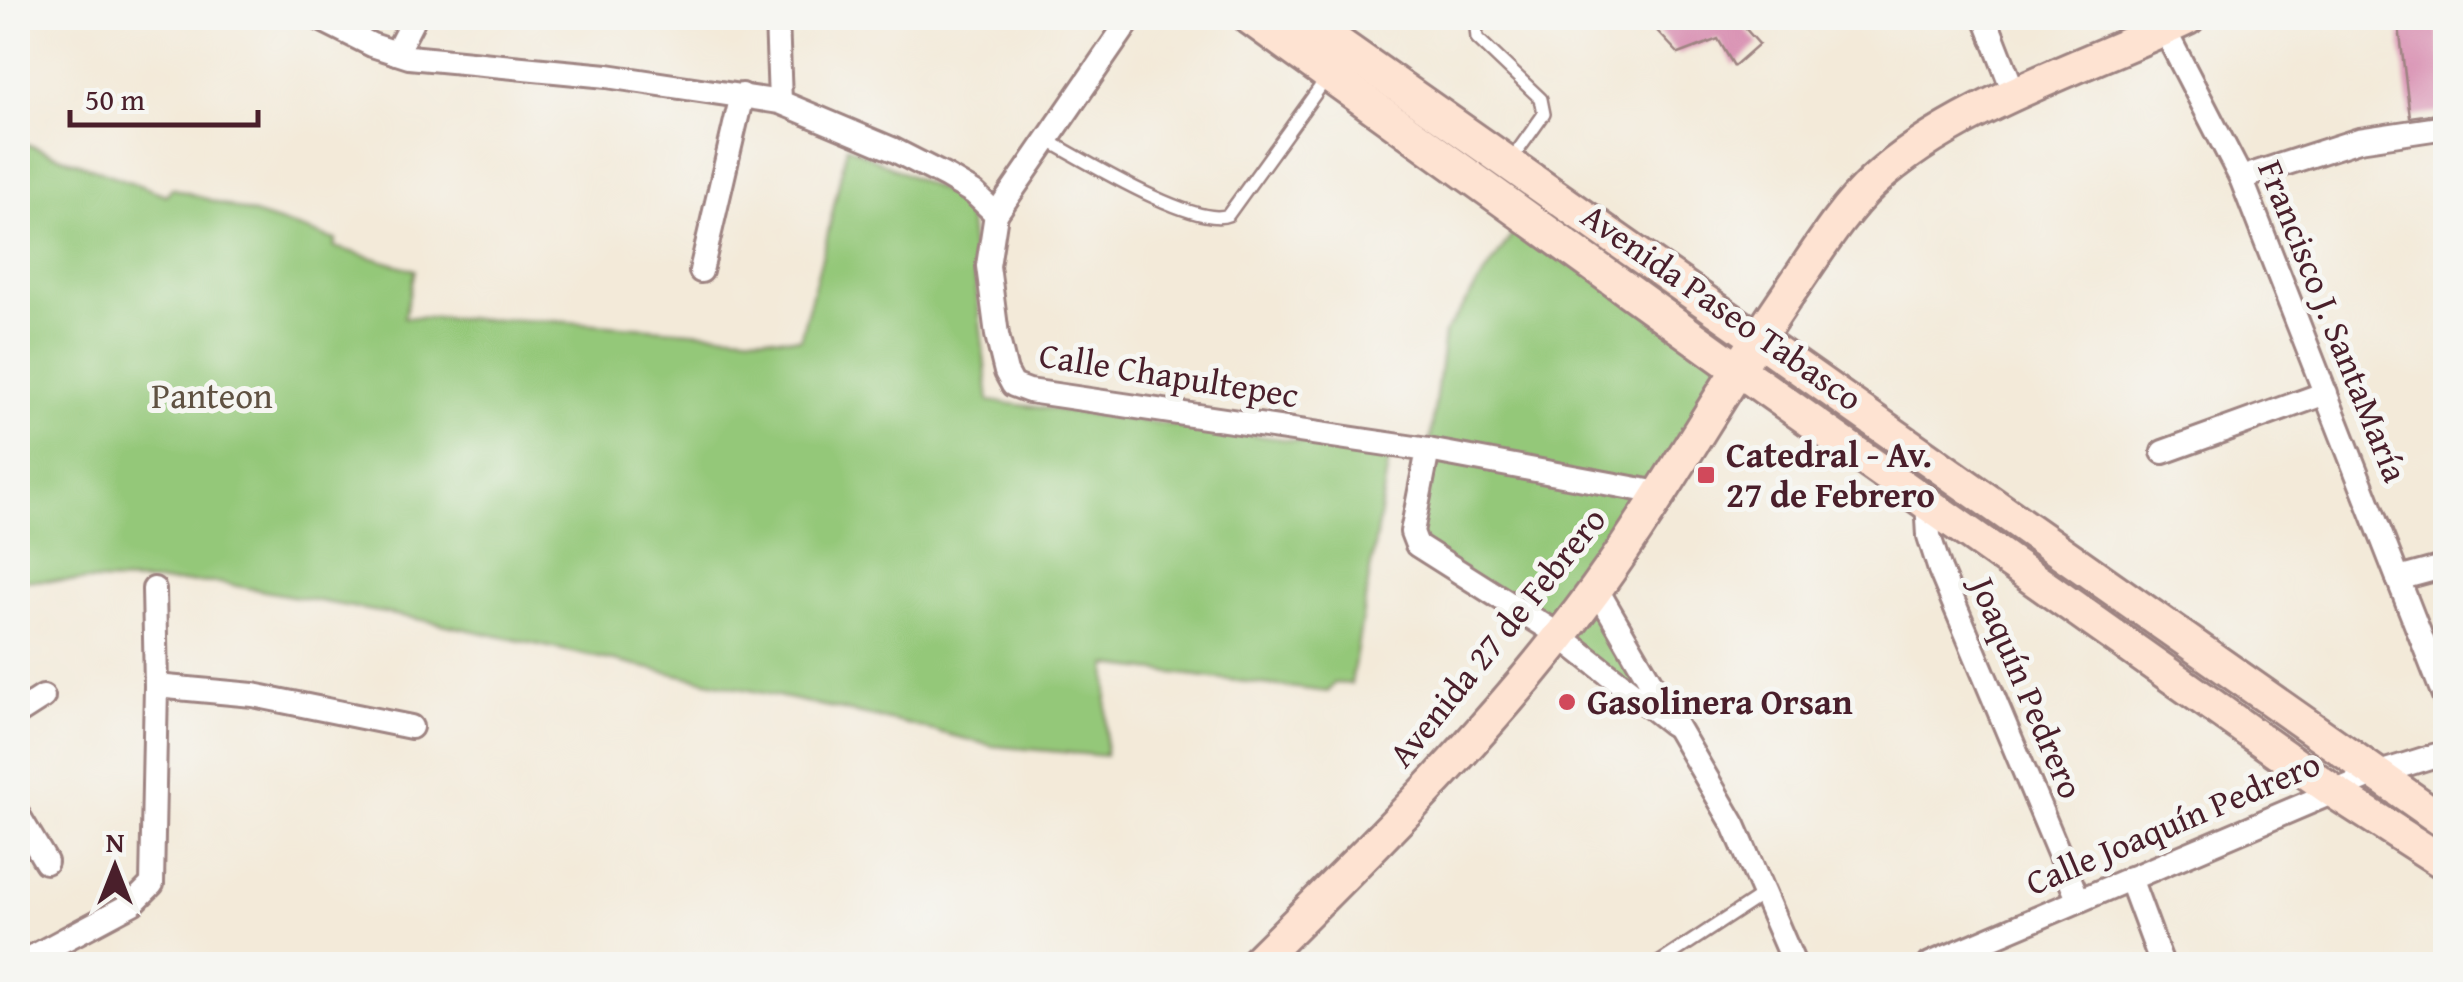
<svg xmlns="http://www.w3.org/2000/svg" width="2463" height="982" font-family="'Gentium Book Plus',serif">
	<style>
		.green { fill: #94c879; stroke: #6f7452; stroke-width: 2.5 }
		.building { fill: #d88eb1 }
		.lines { fill: none; stroke-linecap: round; stroke-linejoin: round }
		.service-casing { stroke: #9e8482; stroke-width: 16 }
		.minor-casing { stroke: #9e8482; stroke-width: 28 }
		.secondary-casing { stroke: #9e8482; stroke-width: 38 }
		.service { stroke: #fff; stroke-width: 11 }
		.minor { stroke: #fff; stroke-width: 22 }
		.secondary { stroke: #fee3d2; stroke-width: 32 }
		.poi-dot { fill: #d1495b; stroke: #f6f6f2; stroke-width: 4 }
		.labels { text-anchor: middle; stroke-width: 10; stroke-linejoin: round; paint-order: stroke }
		.street-label { font-size: 35px; fill: #4a1f2b; stroke: #f6f6f2 }
		.park-label { font-size: 35px; fill: #605242; stroke: #f6f6f2 }
		.poi-label { font-size: 35px; font-weight: bold; fill: #4a1f2b; stroke: #f6f6f2; text-anchor: start }
	</style>
	<rect width="100%" height="100%" fill="#f6f6f2"/>
	<filter id="ink" filterUnits="userSpaceOnUse"><feTurbulence type="fractalNoise" baseFrequency=".01" numOctaves="2"/><feDisplacementMap in="SourceGraphic" scale="20" xChannelSelector="R" yChannelSelector="G"/><feConvolveMatrix kernelMatrix="1 2 1 2 8 2 1 2 1" color-interpolation-filters="sRGB"/></filter>
	<filter id="wash" filterUnits="userSpaceOnUse"><feTurbulence type="fractalNoise" baseFrequency=".0048" numOctaves="4" result="noise"/><feDisplacementMap in="SourceGraphic" scale="40" xChannelSelector="R" yChannelSelector="G"/><feGaussianBlur stdDeviation="2.25" result="paint"/><feColorMatrix in="noise" values="0 0 0 0 0 0 0 0 0 0 0 0 0 0 0 0 0 1.4 0 .05"/><feComposite in="paint" operator="in"/></filter>
	<g filter="url(#wash)">
		<rect width="100%" height="100%" fill="#f3ead9"/>
		<g class="green">
			<path d="M18,141L166,195L172,188L336,240L334,247L415,270L404,317L554,321L800,339L826,242L847,146L963,201L968,213L989,401L1390,453L1351,684L1334,683L1328,692L1108,665L1105,756L993,746L903,723L428,621L220,583L18,580Z"/>
			<path d="M1525,216L1736,368L1596,588L1672,724L1417,545L1444,334Z"/>
		</g>
		<g id="blocks">
			<g class="building">
				<path d="M1645,18H1736L1759,44L1734,66L1718,39L1679,54Z"/>
				<path d="M2398,18H2436L2445,76L2446,112L2410,117Z"/>
			</g>
		</g>
	</g>
	<g filter="url(#ink)">
		<use href="#blocks" fill-opacity="0" stroke="#9e8482" stroke-width="2.5"/>
		<g class="lines">
			<g class="service-casing">
				<g id="service">
					<path d="M1487,18L1476,28L1477,38L1541,99L1544,114L1509,163"/>
					<path d="M1047,140C1080,158 1196,229 1228,215L1328,76"/>
					<path d="M1657,964L1765,893"/>
				</g>
			</g>
			<g class="minor-casing">
				<g id="minor">
					<path d="M318,18L372,45L409,57L607,76L780,102L894,150L947,177L974,193L996,214"/>
					<path d="M777,18L780,102"/>
					<path d="M1131,18L996,214L988,266L997,335L1006,372L1013,385L1029,391L1428,450L1412,532L1417,545L1559,635L1672,724"/>
					<path d="M1985,18L2015,95"/>
					<path d="M2164,29L2241,178L2446,701"/>
					<path d="M396,53L414,18"/>
					<path d="M2241,178L2359,140L2446,127"/>
					<path d="M701,271L742,95"/>
					<path d="M1428,450L1659,493"/>
					<path d="M2163,452L2326,393"/>
					<path d="M1927,501L1929,536L1940,570L2078,899"/>
					<path d="M2398,579L2446,566"/>
					<path d="M1596,588L1734,825L1794,964"/>
					<path d="M156,686L253,695L411,727"/>
					<path d="M18,713L43,697"/>
					<path d="M18,815L46,862"/>
					<path d="M2130,878L2162,964"/>
					<path d="M19,964L133,903L152,884L156,686L154,589"/>
					<path d="M1930,964L2376,774L2446,752"/>
				</g>
			</g>
			<g class="secondary-casing">
				<g id="secondary">
					<path d="M1250,18L1736,368L2336,793L2446,864"/>
					<path d="M1302,18L2446,823"/>
					<path d="M1255,964C1375,845 1496,726 1596,589C1667,491 1725,383 1795,284C1819,249 1842,211 1873,182C1953,107 2089,65 2188,18"/>
				</g>
			</g>
			<use href="#service" class="service"/>
			<use href="#minor" class="minor"/>
			<use href="#secondary" class="secondary"/>
		</g>
	</g>
	<g class="poi-dot">
		<rect x="1696" y="465" width="20" height="20" rx="5"/>
		<circle cx="1567" cy="702" r="10"/>
	</g>
	<g class="labels">
		<g class="street-label">
			<text transform="translate(1722 307) rotate(35)" y="12">Avenida Paseo Tabasco</text>
			<text transform="translate(2333 321) rotate(68)" y="12">Francisco J. SantaMaría</text>
			<text transform="translate(1169 375) rotate(9)" y="12">Calle Chapultepec</text>
			<text transform="translate(1497 637) rotate(-51)" y="12">Avenida 27 de Febrero</text>
			<text transform="translate(2027 688) rotate(67)" y="12">Joaquín Pedrero</text>
			<text transform="translate(2173 823) rotate(-23)" y="12">Calle Joaquín Pedrero</text>
		</g>
		<g class="park-label">
			<text x="212" y="408">Panteon</text>
		</g>
		<g class="poi-label">
			<text x="1726" y="467">Catedral - Av.<tspan x="1726" dy="40">27 de Febrero</tspan></text>
			<text x="1587" y="714">Gasolinera Orsan</text>
		</g>
	</g>
	<rect width="2463" height="982" fill="none" stroke="#f6f6f2" stroke-width="60"/>
	<g transform="translate(115 867)" stroke="#f6f6f2" stroke-width="8" paint-order="stroke">
	<path d="M0-8L18 38L0 25L-18 38Z" fill="#4a1f2b"/>
	<text y="-15" font-size="28" font-weight="bold" text-anchor="middle" fill="#4a1f2b">N</text>
	</g>
	<path d="M70 110v15h188v-15" fill="none" stroke="#4a1f2b" stroke-width="5"/>
	<text x="85" y="110" font-size="30" fill="#4a1f2b" stroke="#f6f6f2" stroke-width="8" paint-order="stroke">50 m</text>
</svg>
